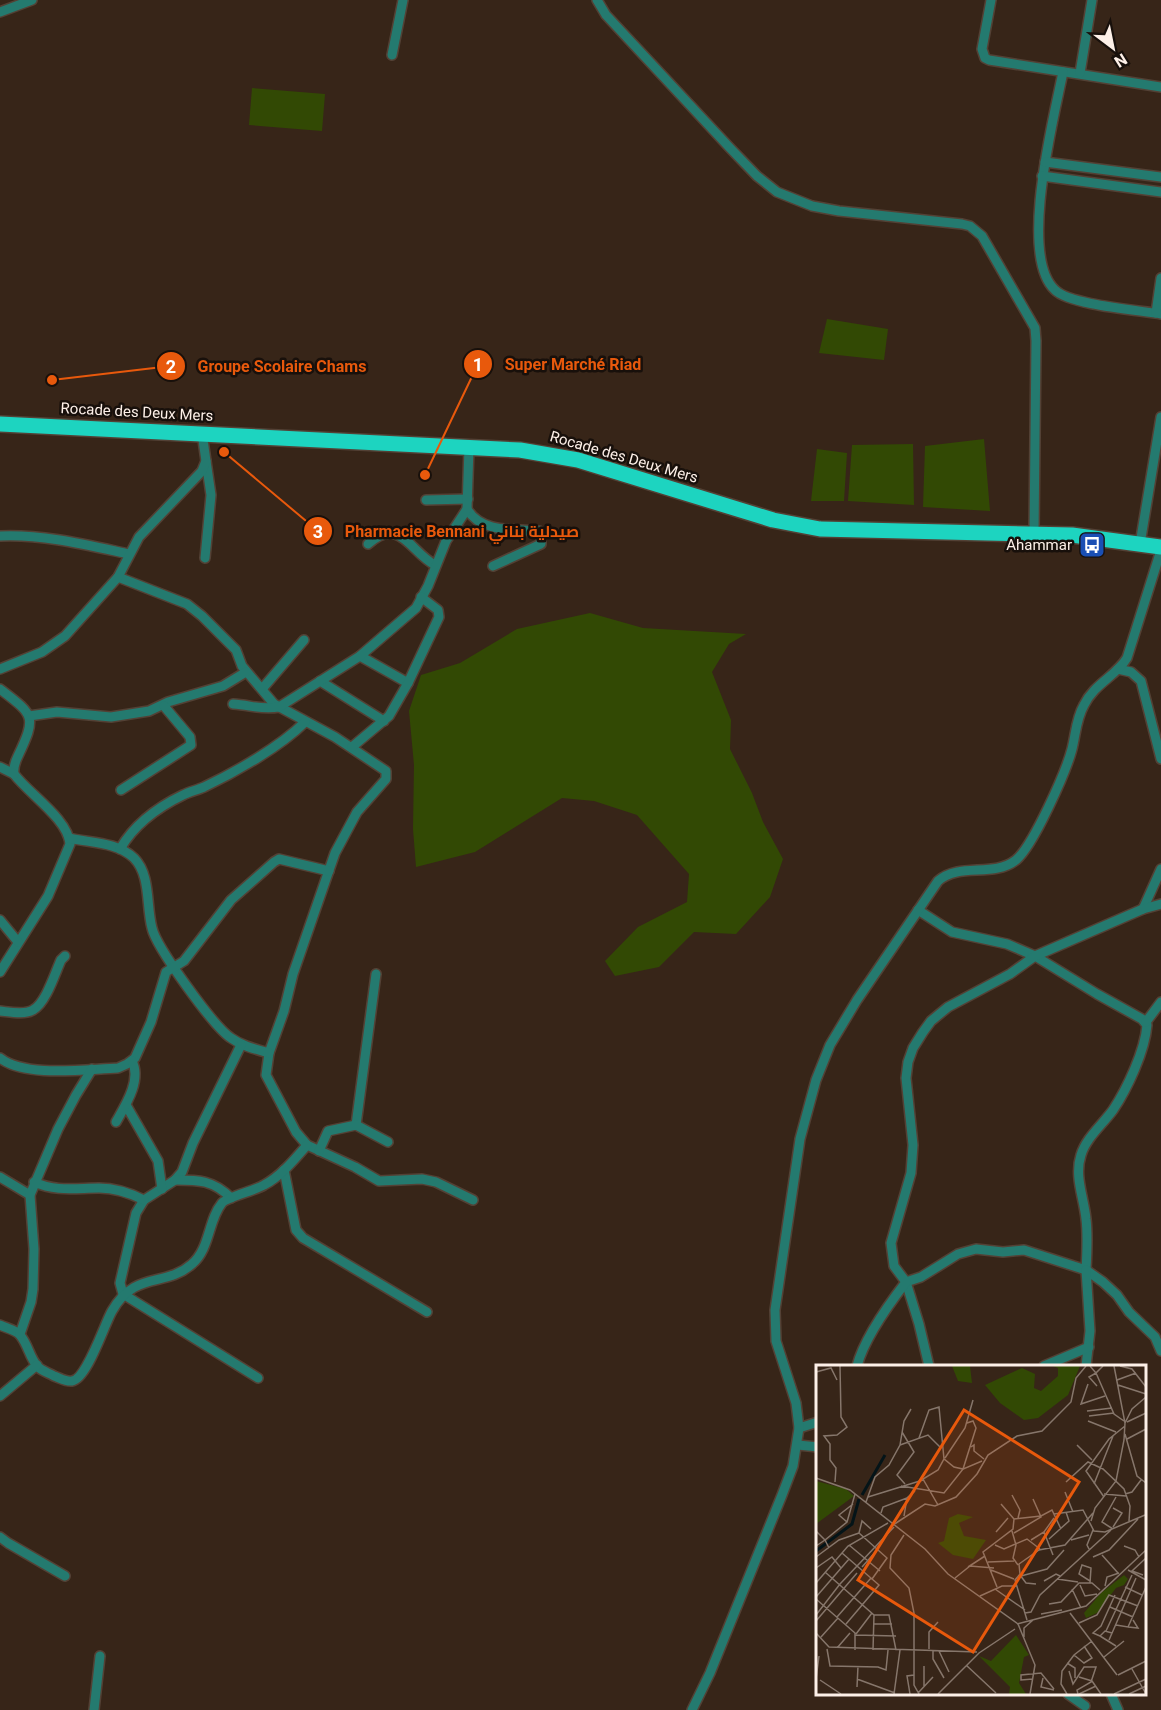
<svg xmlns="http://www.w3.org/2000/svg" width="1161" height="1710" font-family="Roboto,Cairo,sans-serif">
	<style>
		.green { fill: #324904 }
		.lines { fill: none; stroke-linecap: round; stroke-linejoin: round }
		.minor-casing { stroke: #534135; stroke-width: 12 }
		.trunk-casing { stroke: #534135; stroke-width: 18 }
		.minor { stroke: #247a6f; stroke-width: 9 }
		.trunk { stroke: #1dd4c0; stroke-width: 15 }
		.labels { text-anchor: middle; stroke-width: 5; stroke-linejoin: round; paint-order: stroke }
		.street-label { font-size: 15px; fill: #fdf0e8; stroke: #18100b }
		.poi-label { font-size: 15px; fill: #fdf0e8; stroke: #18100b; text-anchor: end }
		.inset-river { fill: none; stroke: #041418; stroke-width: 3 }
		.inset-road { fill: none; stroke: #86766b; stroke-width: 1.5 }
		.view { fill: #e8590c; fill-opacity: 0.15; stroke: #e8590c; stroke-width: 3 }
		.inset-edge { fill: none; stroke: #fdf0e8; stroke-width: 3 }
		.leader { fill: none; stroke: #e8590c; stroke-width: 2 }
		.callout-dot { fill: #e8590c; stroke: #18100b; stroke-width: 2 }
		.mark-label { font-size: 18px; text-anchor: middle; font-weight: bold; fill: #fff }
		.callout-label { font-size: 16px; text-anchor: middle; font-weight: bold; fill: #e8590c; stroke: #18100b; stroke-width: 5; stroke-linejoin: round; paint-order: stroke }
	</style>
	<rect width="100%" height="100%" fill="#372518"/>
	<g class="green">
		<path d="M252,88L325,94L322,131L249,125Z"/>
		<path d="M827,319L888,329L884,360L819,353Z"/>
		<path d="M984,439L990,511L923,507L925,446Z"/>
		<path d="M913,444L914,505L848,501L852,445Z"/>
		<path d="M817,449L847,453L844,501H811Z"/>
		<path d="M590,613L643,628L746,634L729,644L712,672L731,720L730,749L752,793L763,822L783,859L770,897L736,934L694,932L659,967L615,976L605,961L638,927L687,902L689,874L637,815L594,801L562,798L475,852L416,867L413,829L414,765L409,711L421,675L460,663L517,629Z"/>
	</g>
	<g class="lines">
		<g class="minor-casing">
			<g id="minor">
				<path d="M597,0L606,15L730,148L757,176L777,192L812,206L839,211L962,224L970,226L982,236L1035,328L1036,341L1034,534"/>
				<path d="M991,0L982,49L985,58L989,60L1161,87"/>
				<path d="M0,12L32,0"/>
				<path d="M392,55L403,0"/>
				<path d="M1063,72C1054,117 1018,256 1055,290C1070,305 1138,310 1161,314"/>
				<path d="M1080,73L1092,0"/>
				<path d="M1045,162L1161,177"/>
				<path d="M1042,176L1161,192"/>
				<path d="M1156,313L1161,278"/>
				<path d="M426,500L468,499"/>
				<path d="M467,509C481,533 513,529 539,531L541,533V544L493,566"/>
				<path d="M0,536C43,534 87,545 129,554"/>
				<path d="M368,544C400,515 410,552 435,565"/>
				<path d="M1140,544L1161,417"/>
				<path d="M205,558L211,495L206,461"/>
				<path d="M118,577L187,604L202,616L236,650L242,666L274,704L335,737L386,771V779L357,812L335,853L293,974L284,1011L269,1053L266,1075L296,1132L307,1145L355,1167L379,1181L422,1179L436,1182L473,1200"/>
				<path d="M360,656L408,683"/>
				<path d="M0,669L42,652L65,636L118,577L139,537L202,471L206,461L202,433"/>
				<path d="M1118,669L1131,672L1141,681L1161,759"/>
				<path d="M320,681L384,721"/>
				<path d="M0,689C34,715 37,716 18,756C15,762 13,767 14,774C29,794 68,819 70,844L48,896L0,972"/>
				<path d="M262,689L304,640"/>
				<path d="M233,704C251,705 260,710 279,707L360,656L416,608L428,586L446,541L467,509L469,447"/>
				<path d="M29,716L57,712L111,717L149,711L168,702L223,686L246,672"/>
				<path d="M352,747L389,716L408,683L439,617L438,610L421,597"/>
				<path d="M0,767L14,774"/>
				<path d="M121,790L191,745L190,737L164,706"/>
				<path d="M69,838C91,843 117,842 134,858C151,875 146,906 152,928C156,947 214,1027 231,1038C242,1046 255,1049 269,1053"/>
				<path d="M120,849C134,825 158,807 183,795C189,792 197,790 204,787C236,772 281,746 305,722"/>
				<path d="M1143,909L1161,869"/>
				<path d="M918,910L952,932L1007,944L1035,956L1097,994L1142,1019L1147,1025C1145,1051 1127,1089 1113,1110C1102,1125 1086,1138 1081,1155C1074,1176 1084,1198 1086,1219C1088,1236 1087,1253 1086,1270L1024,1250L1003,1252L976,1249L958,1254L921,1277L906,1282L919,1324L929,1366"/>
				<path d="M0,920L18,942"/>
				<path d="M0,1011C10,1012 25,1015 33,1010C46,1003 55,973 61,960L65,956"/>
				<path d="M1146,1022L1161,1002"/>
				<path d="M241,1045L193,1143L182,1172L175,1180L144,1200L136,1213L120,1283L123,1294L258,1378"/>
				<path d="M0,1058C25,1078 86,1069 118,1068L127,1064L135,1058L151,1022L166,972L184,961L231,900L274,862L279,859L329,871"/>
				<path d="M126,1105L158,1161L162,1189"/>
				<path d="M116,1122C125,1106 142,1080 132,1061"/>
				<path d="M356,1125L376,974"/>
				<path d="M319,1151L328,1131L356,1125L388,1142"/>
				<path d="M284,1170L296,1230L303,1238L427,1312"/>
				<path d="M0,1177L30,1195"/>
				<path d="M175,1180C199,1180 213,1180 231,1198"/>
				<path d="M34,1182C56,1192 76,1188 99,1188C114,1188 130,1193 144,1200"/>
				<path d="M1086,1270L1103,1282L1117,1295L1129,1312L1155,1337L1161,1351"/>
				<path d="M1086,1270L1090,1331L1086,1366"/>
				<path d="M0,1325C6,1328 16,1330 20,1335C28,1344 30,1359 38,1367C42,1371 49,1373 54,1376C60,1378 66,1382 72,1381C87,1379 104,1325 112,1311C135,1270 165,1288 192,1264C210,1249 208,1220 222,1203C227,1197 254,1191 264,1185C281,1176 294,1160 307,1145"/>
				<path d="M20,1334L31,1302L33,1289L34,1249L30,1195L58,1129L76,1095L92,1069"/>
				<path d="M857,1366C864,1339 889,1304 906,1282L894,1266L891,1243L911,1173L913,1145L906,1078L908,1062L913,1048L923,1032L931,1021L948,1007L1010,974L1035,956L1143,909L1161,904"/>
				<path d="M1044,1366L1089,1347"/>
				<path d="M0,1396L37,1365"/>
				<path d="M799,1428L818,1422"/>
				<path d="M798,1445L818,1447"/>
				<path d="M0,1537L8,1543L65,1576"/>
				<path d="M1068,1694L1085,1706"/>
				<path d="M1111,1694L1118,1710"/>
				<path d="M94,1710L100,1656"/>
				<path d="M692,1710L710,1673L782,1495L793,1466L799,1428L796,1403L776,1341L775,1310L800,1139L816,1080L830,1045L857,1000L938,881C960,862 993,878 1016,860C1033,846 1066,772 1072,749C1076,733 1076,719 1084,705C1094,684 1116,676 1127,658L1161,550"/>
			</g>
		</g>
		<g class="trunk-casing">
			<path id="trunk" d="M0,424L520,450L578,460L773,520L820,529L1072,535L1161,547"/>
		</g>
		<use href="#minor" class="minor"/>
		<use href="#trunk" class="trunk"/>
	</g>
	<defs>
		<g id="bus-square" transform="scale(1.35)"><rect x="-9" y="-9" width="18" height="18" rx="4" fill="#1a4fb4" stroke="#18100b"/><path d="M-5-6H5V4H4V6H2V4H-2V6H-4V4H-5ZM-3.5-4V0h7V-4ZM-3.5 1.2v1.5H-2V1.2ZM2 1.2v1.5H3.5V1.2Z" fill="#fff"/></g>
	</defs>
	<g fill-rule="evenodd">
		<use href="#bus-square" x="1092" y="545"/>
	</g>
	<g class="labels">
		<g class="street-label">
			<text transform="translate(137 412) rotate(3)" y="5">Rocade des Deux Mers</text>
			<text transform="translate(624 457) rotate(16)" y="5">Rocade des Deux Mers</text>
		</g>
		<g class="poi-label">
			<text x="1072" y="550">Ahammar</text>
		</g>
	</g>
	<g transform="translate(816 1365)">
		<rect width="330" height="330" fill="#372518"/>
		<path d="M136,1H154L156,18L142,16ZM237,1H264L252,30L222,53L208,55L184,38L169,20L206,3L219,9L218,23L225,26L242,11V3ZM0,116L30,124L38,131L0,159ZM142,149L157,152L143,158L148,171L170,175L157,194L137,190L122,178L128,176L133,153ZM308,210L312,214L308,220L300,223L281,248L270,253L268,248L285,228ZM200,270L213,290L208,292L203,318L210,329H193L194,322L163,291L175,296Z" fill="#324904"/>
		<path class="inset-river" d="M46,130L69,90M0,186L36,159L43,134"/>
		<path class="inset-road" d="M274,1L280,8L273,12L281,21M287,1L280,8L298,49L308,56M304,1L316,4L330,22M0,7L15,3L21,15M301,15L320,8M272,19L265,39L289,31M302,20L330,29M271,46L296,43M273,51L298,48M272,56L300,67M311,57L330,48M309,58L316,44L330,32M86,67L98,87L81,110L89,119M309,69L321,111L330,118M103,73L113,45L123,42L128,94M311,74L330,64M84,80L112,70L125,83M261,80L276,95M155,82L158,80V86L168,94M129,93L149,63L157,35M0,113L34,125L109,184L132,209L202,259L219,300L214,329M19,117L20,103L14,95V79L8,71L21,70L31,62L25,52L24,1M250,117L272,97L287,104L308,124L314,141L313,156M278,119L297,71M85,121L128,128L147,104L166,96M249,127L257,147M288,129L310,131M309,129L316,127L325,115M196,130L204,145L202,153M330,130V153M52,132L107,115M288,132L270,106L293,74L309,61M50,137L59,112L73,100L84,80L88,56L95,44M122,140L107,114L122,105L128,94L138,102L147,104L160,63L157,56L151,58M297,143L306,148L297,162M65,148L67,142L91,133M238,149L267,145L278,166L289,167L329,150M88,151L91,133L99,126M198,154L225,151L236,145L245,164M275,156L279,143L300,116L308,75L309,58L298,1M31,157L23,150L37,139M77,160L109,139L119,141L140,132L161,109L172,90L201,71L226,66L255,37L260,13L270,1M297,164L286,157L300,132M0,166L9,175L31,157L39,129M196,166L200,180L197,193L202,200M180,167L192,153M228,167L237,190M43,168L71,193L56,214M43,168L46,156L55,164M198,168L225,152L217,134M88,170L75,190L74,203L93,223L98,248V320L103,329M233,174L253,156L250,147M215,175L228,167L238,153M255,175L273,170M33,180L64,206M179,180L188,184L211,174L224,184M0,181L9,175L13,183M308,181L319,185L323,192M273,184L271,180L277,165M26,188L63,220L30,259M286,190L302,208M0,192L23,175L43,168M277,192L293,185L322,154M172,197L198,196M46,202L62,184M152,202L169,191M0,203L16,192L25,203M175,205L198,214M312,205L330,215M9,207L58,250H73L80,285M204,210L210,218L220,219M327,210L316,206L330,193M205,211L231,204L248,185M139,213L154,201L178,203M241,214L262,217M228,216L240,209L244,211M274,216L263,209L266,200L275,203L274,218M0,218L32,181L72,158M264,220L269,231L281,229M289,221L291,212L303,208M181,222L167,187L197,164L198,154L185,139M309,222L326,230M179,224L209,245M256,224L265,243M164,231L186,221H201M0,232L33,194M0,234L39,268V285M233,239L245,237L263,218H276L284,225M294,242L317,252M209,248L215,247L224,230L295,165M254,248L301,310M225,249L246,245M0,250L24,219L78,162M21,252L55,213M211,255L199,215L204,209L203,199L223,185L249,180L277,148M0,256L41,208M263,258L281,250L293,230L322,241M57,259H76M201,259L270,241L330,185M300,260L312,262L330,222M312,262L322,263L317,255M290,266L316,210M0,268L13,282M296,268L289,266L284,271L300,281M40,269L56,248M39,270L80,271M284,271L277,268L285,261L299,230M5,272L22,253M208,272V263L217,255M293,275L320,213M13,282L161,287M21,283L34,268M11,284L14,301L62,302L70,305L72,285M113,284V267L122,257M57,285L58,250M117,286V294L128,313M123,286L133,307M258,290L268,298L276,293L268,281M288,292L308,276M251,298L259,303V313M150,300L180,328M108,301V321M316,304L330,329M253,306L257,319L268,302H280L275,317L261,325L262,329M302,310L330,296M263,312L276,316L285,329M227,313L225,322L238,325M0,314L3,291M41,314L79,328M217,314L205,315V310L225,308L238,324M4,315L25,329M41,322L42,301M102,328L117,312M78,329L84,285M94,329L91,311L98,310M122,329L163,288L199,264M251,329L245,319L246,306L258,290L276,276M263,329L280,321M298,329L330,314M313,329L330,321"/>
		<path class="view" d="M148,45L263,117L157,287L42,215Z"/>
		<rect width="330" height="330" class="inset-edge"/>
	</g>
	<path class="leader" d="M425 475L478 364M52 380L171 366M224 452L318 531"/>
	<g class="callout-dot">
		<circle cx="425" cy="475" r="6"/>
		<circle cx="52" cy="380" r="6"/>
		<circle cx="224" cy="452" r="6"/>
		<circle cx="478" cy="364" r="15"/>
		<circle cx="171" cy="366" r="15"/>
		<circle cx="318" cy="531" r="15"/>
	</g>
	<g class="mark-label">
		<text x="478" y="371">1</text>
		<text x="171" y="373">2</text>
		<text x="318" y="538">3</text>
	</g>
	<g class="callout-label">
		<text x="573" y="370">Super Marché Riad</text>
		<text x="282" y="372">Groupe Scolaire Chams</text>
		<text x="462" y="537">Pharmacie Bennani صيدلية بناني</text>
	</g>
	<g transform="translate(1113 48) rotate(148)" stroke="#18100b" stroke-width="4.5" paint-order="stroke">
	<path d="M0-4.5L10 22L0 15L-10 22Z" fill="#fdf0e8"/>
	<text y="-9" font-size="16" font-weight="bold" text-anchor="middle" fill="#fdf0e8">N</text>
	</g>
</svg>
